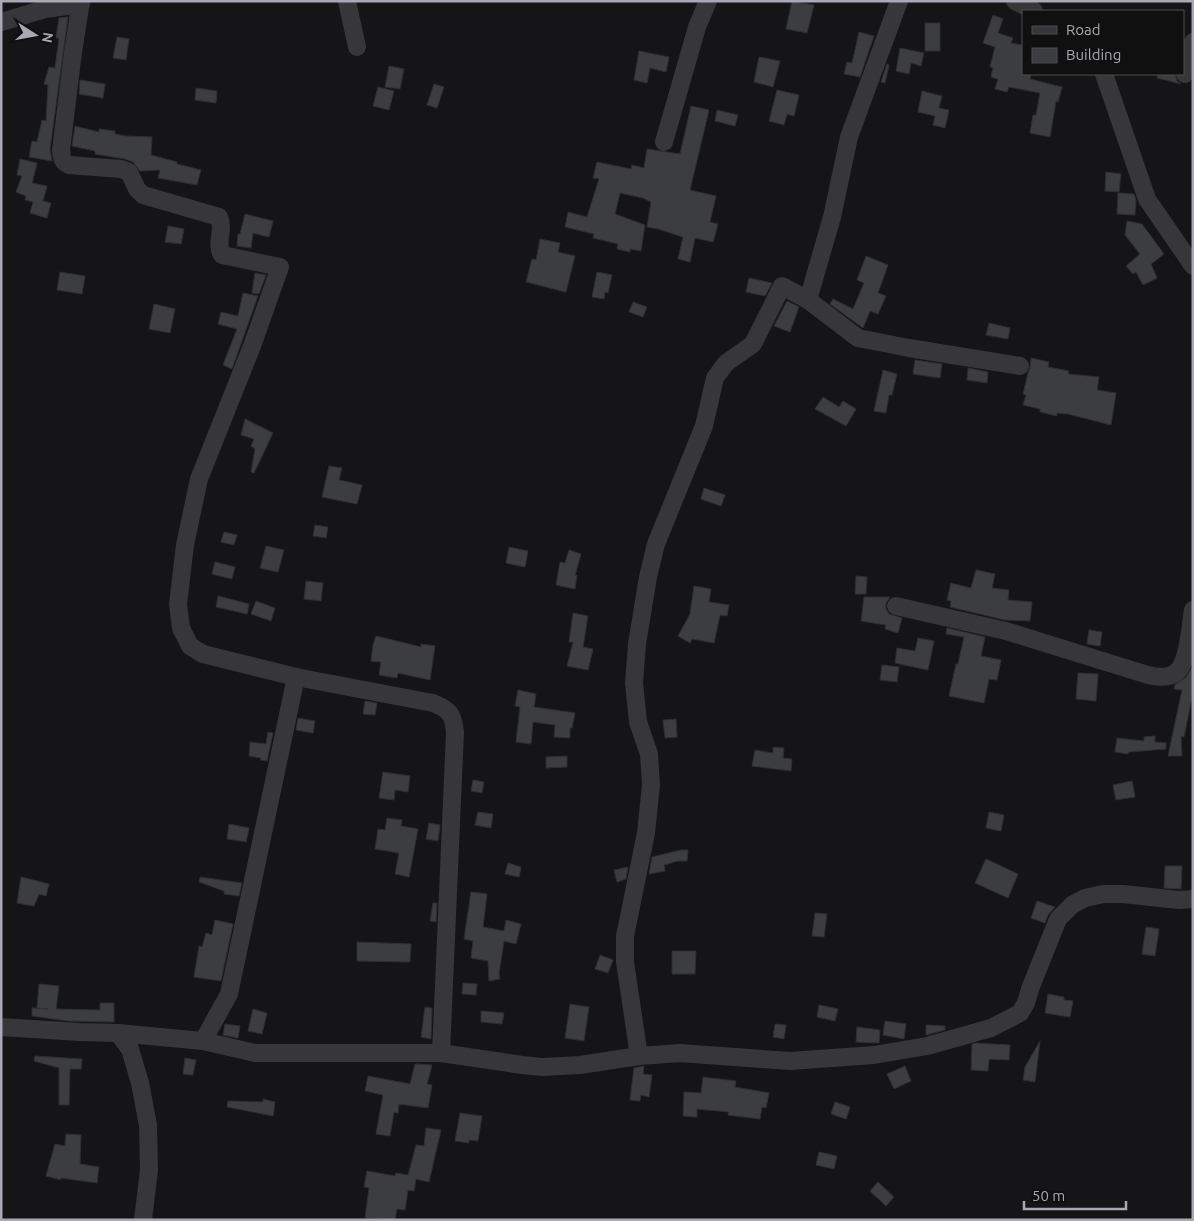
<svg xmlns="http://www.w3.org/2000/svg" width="1194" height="1221" font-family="Ubuntu,sans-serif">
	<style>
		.building { fill: #3c3d40; stroke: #2f2f32 }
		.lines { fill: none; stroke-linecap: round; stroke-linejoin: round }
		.minor { stroke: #36363b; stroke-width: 18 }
	</style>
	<rect width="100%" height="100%" fill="#151416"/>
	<g class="building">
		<path d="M792,1L814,5L807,33L786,29Z"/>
		<path d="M993,15L1003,19L998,33L1013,38L1011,43L1023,45V74H1031L1030,79L1062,87L1058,102L1056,101L1050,137L1030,133L1033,115H1036L1040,93L1009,87L1007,92L995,89L998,79L991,77L993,68L990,67L995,47L983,43Z"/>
		<path d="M68,17L50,149L52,161L29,157L32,141L37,142L42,120L46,121L48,85L44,84L49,67L55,68L59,38H56L59,18Z"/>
		<rect x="925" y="23" width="15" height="28"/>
		<path d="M859,32L874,36L860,77L844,74L847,62L852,63Z"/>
		<path d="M117,37L129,39L126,60L113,58Z"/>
		<path d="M900,48L924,53L921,66L911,63L909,74L896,71Z"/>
		<path d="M639,51L669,57L666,72L650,68L647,83L634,80Z"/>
		<path d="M759,57L780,61L773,87L754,82Z"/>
		<path d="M887,64L889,65L885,83L881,82Z"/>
		<path d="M389,66L404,69L400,89L385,87Z"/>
		<path d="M1158,74H1175L1177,81L1181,84L1157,78Z"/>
		<path d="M80,80L105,84L103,98L79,94Z"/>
		<path d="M434,84L444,87L437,108L427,105Z"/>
		<path d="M378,87L394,91L389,110L373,106Z"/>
		<path d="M196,88L217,91L216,103L195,100Z"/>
		<path d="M777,90L799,95L794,116L787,114L784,125L769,121Z"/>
		<path d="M922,91L942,96L939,108L949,110L945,128L933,125L935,116L918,112Z"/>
		<path d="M691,106L709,110L690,190L716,196L710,222L718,224L713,242L695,238L690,262L678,259L683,237L658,229L647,227L651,202L643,198L620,193L615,214L645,225L641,251L630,249V252L617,249L618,244L593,238L594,234L565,227L568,212L587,217L599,179L593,178L597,162L631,169L632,165L644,168L647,149L680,154Z"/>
		<path d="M717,110L738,115L735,126L715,121Z"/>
		<path d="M75,126L99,132V129L115,131V134L126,136L152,137L151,155L177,162V164L201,170L197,185L158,178L160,170L140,171L133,162L125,159L95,154V151L72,146Z"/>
		<path d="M20,159L37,163L32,183L47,186L43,201L51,203L47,218L30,213L33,202L25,200L26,196L16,192L22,176L17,175Z"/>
		<path d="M1106,172L1121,174L1119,192L1105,191Z"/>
		<path d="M1118,193L1134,194L1136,200L1135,215L1117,214Z"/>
		<path d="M245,214L273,221L269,237L253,233L251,248L237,246L238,234H240Z"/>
		<path d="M1127,221L1142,224L1164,254L1151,264L1157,278L1143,285L1136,272L1133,274L1126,266L1140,254L1125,235Z"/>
		<path d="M168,226L184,229L181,244L165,242Z"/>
		<path d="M540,239L560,243L558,252L575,256L566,292L526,282L532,259L536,260Z"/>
		<path d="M866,256L888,265L878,293L886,296L878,314L870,311L863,328L830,304L833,299L853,309L864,283L857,280Z"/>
		<path d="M60,272L85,276L82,294L57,290Z"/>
		<path d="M597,272L612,275L608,293L605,292L604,299L592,297Z"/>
		<path d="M255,273L266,275L259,294L252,293Z"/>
		<path d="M749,278L772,283L765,296L746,292Z"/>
		<path d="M243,293L258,296L232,369L223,365L237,329L218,324L221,312L238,316Z"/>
		<path d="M787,301L799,307L790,332L774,326Z"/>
		<path d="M633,302L647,307L643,317L629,312Z"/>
		<path d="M154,304L175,309L170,333L149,329Z"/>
		<path d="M989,323L1010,328L1008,339L986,335Z"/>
		<path d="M1031,358L1049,362L1048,367L1069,371L1068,374L1099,377L1097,390L1116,393L1111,425L1068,414L1057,413V416L1040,412V409L1023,405L1026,395L1023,394L1028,373L1030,368Z"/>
		<path d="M915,360L942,364L940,378L913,374Z"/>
		<path d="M968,368L988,372L987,383L967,380Z"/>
		<path d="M883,370L897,374L892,395H889L886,413L874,411Z"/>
		<path d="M823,397L839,407L843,401L856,409L846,426L815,409Z"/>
		<path d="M245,419L273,433L254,473L251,472L255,449L251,446L254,439L241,435Z"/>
		<path d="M329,466L342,468L339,480L362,485L357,504L322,497Z"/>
		<path d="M704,488L725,495L721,506L701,499Z"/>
		<path d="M315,525L328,527L326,538L313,536Z"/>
		<path d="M224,532L237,535L234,545L221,542Z"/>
		<path d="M266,546L284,550L278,572L260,568Z"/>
		<path d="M509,547L528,551L525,567L506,563Z"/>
		<path d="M569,550L581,554L575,575H577L575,589L556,585L560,562L565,563Z"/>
		<path d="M215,562L235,567L232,579L212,574Z"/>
		<path d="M976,570L995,574L992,588L1009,590L1008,600L1032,602L1030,621L1005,620L950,607L951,601L947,600L951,583L971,588Z"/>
		<path d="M856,576L867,577L866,594H855Z"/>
		<path d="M306,581L323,583L321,601L304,599Z"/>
		<path d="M694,586L711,589L709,602L729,605L727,616L720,615L714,643L692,639L690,643L678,636L690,614Z"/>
		<path d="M218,596L249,604L247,614L216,607Z"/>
		<path d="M864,597H890L886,603V609L889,614L902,618L898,633L885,629L886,625L861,621Z"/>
		<path d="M256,601L275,608L271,621L251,614Z"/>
		<path d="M573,613L588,616L583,647L593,649L588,670L567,666L573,642H569Z"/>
		<path d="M947,628L985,637L981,656L1001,660L997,680L989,679L984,703L949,696L956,664H958L964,637L946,634Z"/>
		<path d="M1089,630L1102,632L1100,646L1087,644Z"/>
		<path d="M376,636L421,647V644L435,646L430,680L398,673L397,678L379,675L381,662L371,661L373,645Z"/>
		<path d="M918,638L934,641L928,670L895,663L897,648L915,651Z"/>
		<path d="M882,665L899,667L897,682L880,680Z"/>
		<path d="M1193,666V692L1184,737L1181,736L1182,756H1168L1182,690L1174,689L1175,685L1186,677Z"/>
		<path d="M1078,673L1098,674L1096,701L1076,699Z"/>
		<path d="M518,690L536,694L534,707L575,713L572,728H570V738L554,737L555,725L533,722L531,744L516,742L520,707L515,706Z"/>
		<path d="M365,701L377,703L375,715L363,714Z"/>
		<path d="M298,718L315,721L313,733L296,730Z"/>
		<path d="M676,719L677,737L665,738L663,720Z"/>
		<path d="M268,732L273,733L267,761L260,760L261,758L249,756L250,742L266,744Z"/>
		<path d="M1155,736V742L1166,743V749L1129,752L1128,754L1115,752L1117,738L1144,741V737Z"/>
		<path d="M773,747L784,748L783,758L792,759L791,771L752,766L755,750L773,753Z"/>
		<path d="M567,756V767L546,768V757Z"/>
		<path d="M383,772L410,776L408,792L395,790L394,800L379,798Z"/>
		<path d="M473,780L484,782L482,793L471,791Z"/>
		<path d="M1132,781L1135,797L1116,800L1113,785Z"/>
		<path d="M478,812L493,814L491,828L475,825Z"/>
		<path d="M989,812L1004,815L1001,831L986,828Z"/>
		<path d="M387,818L402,820L401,826L418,829L409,877L395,874L399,853L375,849L378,829L385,830Z"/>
		<path d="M429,823L440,825L438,841L426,839Z"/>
		<path d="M229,824L249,828L246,842L227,839Z"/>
		<path d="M681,850H688L687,861H678L664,865L665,871L649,874L652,857Z"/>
		<path d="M986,859L1018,874L1008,898L975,883Z"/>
		<path d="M508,863L521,867L519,877L505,874Z"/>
		<path d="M1165,866H1182L1181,889L1164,888Z"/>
		<path d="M628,867L626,879L617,882L614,870Z"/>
		<path d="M21,877L49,884L46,896L39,894L34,906L17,903Z"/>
		<path d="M200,877L242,883L239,896L224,894V891L199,882Z"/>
		<path d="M471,892L487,894L483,927L504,931L506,920L521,924L516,944L504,941L499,973L500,979L489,981L488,961L471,958L473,941L464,939Z"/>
		<path d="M1037,901L1055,907L1048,915L1045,923L1031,918Z"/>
		<path d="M433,903H437L436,922L430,921Z"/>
		<path d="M815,913L827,914L824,937L812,936Z"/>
		<path d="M215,920L233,924L221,981L194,977L199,946L202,947L206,933L212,935Z"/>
		<path d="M1146,927L1159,929L1155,956L1142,954Z"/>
		<path d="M357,942L411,944L410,962L357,961Z"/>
		<path d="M672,951H696L695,974H672Z"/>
		<path d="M600,955L613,960L608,973L595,969Z"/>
		<path d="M463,983L477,984L476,995L462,994Z"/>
		<path d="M39,984L59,986L56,1009L100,1010V1003H114V1022L68,1021L32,1016V1008L48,1009L37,1008Z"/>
		<path d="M1048,994L1064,997V1000L1073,1001L1070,1017L1045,1013Z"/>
		<path d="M570,1004L589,1007L584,1041L565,1038Z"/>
		<path d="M819,1005L838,1009L835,1021L817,1017Z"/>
		<path d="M425,1007L432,1008L431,1039L421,1037Z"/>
		<path d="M253,1009L267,1013L262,1034L248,1031Z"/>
		<path d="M481,1011L504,1013L502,1024L481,1022Z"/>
		<path d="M885,1021L906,1024L904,1039L883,1035Z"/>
		<path d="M225,1024L240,1026L238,1038L223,1035Z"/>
		<path d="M775,1024L786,1025L784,1039L773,1037Z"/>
		<path d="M926,1025L945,1026V1030L926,1035Z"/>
		<path d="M857,1027L880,1030L879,1043L856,1042Z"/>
		<path d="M1040,1041L1035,1082L1023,1080L1025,1067Z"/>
		<path d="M977,1043L1010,1045L1009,1060L989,1059L988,1071L971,1070L972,1044Z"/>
		<path d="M35,1056L82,1059L81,1069H70L69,1105H59V1068L34,1061Z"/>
		<path d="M185,1058L196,1060L193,1075L183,1074Z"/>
		<path d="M415,1064L432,1065L427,1084L432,1085L428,1108L399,1104L398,1113L394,1112L390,1136L376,1134L383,1095L365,1091L368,1076L410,1084Z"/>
		<path d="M644,1066L643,1074L652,1075L649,1097L641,1095L640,1101L630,1100L634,1068Z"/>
		<path d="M905,1066L911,1081L894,1089L887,1074Z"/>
		<path d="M703,1077L736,1081L735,1087L769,1093L766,1108L762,1107L760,1119L728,1115L729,1112L697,1109V1117L683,1116L684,1092L701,1093Z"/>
		<path d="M263,1099L275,1102L273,1116L227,1107L228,1101L263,1102Z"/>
		<path d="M835,1102L850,1107L846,1119L831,1114Z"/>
		<path d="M460,1113L482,1116L478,1141L469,1140V1143L455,1141Z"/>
		<path d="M426,1128L441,1130L429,1182L416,1179L414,1191L408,1190L405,1210L397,1209L395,1220L365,1218L369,1188L364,1187L367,1171L395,1176L396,1173L408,1175L416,1145L424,1146Z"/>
		<path d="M66,1134L81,1135L80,1164L99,1167L97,1183L61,1178V1180L46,1176L55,1144L65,1146Z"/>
		<path d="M819,1152L837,1156L834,1169L816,1165Z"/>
		<path d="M878,1182L894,1197L886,1206L870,1191Z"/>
	</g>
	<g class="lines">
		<g class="minor">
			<path d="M81,1L73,52L61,150C62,158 62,162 69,165L121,169L129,172L137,189L143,195L219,217C225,229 215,243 222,255L280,267L252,346L199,479L185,545L178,604L181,628L190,646L203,654L296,677L433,703C450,710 453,714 455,732L441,1053"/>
			<path d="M347,1L357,47"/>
			<path d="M1015,1L1034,11"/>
			<path d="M1,22L45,9L81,4"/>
			<path d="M1104,74L1147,199L1193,266"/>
			<path d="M1185,74L1193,42"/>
			<path d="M664,142L697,27L708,1"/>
			<path d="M808,300L858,338L909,348L1020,366"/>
			<path d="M896,606L1006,631L1148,675C1156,677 1164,678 1172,675C1189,669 1190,626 1193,610"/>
			<path d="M1,1027L80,1032L118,1033L203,1041L255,1053H441L522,1065L542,1067L580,1065L639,1056L680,1053L790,1061L874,1055L927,1046L991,1028L1020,1013L1026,1003L1030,989L1058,919L1072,905L1085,898L1103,894H1123L1179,900L1193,899"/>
			<path d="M118,1033L130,1049L140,1083L148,1125L149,1170L143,1220"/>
			<path d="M203,1041L229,994L296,677"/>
			<path d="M639,1056L625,962V936L646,833L651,785L649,754L638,722L634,683L637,644L648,577L656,544L704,426L715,378L726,363L753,344L782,286L808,300L832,217L849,137L899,1"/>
		</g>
	</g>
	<rect width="1194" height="1221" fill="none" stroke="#a7a9b5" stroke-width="5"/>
	<rect x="1022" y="10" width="162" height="65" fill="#101011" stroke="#4c4d53"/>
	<rect x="1032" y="26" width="25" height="8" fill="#36363b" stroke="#4c4d53"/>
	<text x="1066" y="35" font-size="15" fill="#a7a9b5">Road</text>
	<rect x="1032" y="48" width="25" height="15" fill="#3c3d40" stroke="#4c4d53"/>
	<text x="1066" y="60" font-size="15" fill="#a7a9b5">Building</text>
	<g transform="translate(35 35) rotate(101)" stroke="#101011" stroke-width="4" paint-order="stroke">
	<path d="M0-4L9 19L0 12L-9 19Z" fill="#a7a9b5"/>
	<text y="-8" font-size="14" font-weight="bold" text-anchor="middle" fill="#a7a9b5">N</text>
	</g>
	<path d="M1024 1201v8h102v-8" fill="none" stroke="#a7a9b5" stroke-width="2.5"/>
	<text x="1032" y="1201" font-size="15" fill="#a7a9b5" stroke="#101011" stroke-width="4" paint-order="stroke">50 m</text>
</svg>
